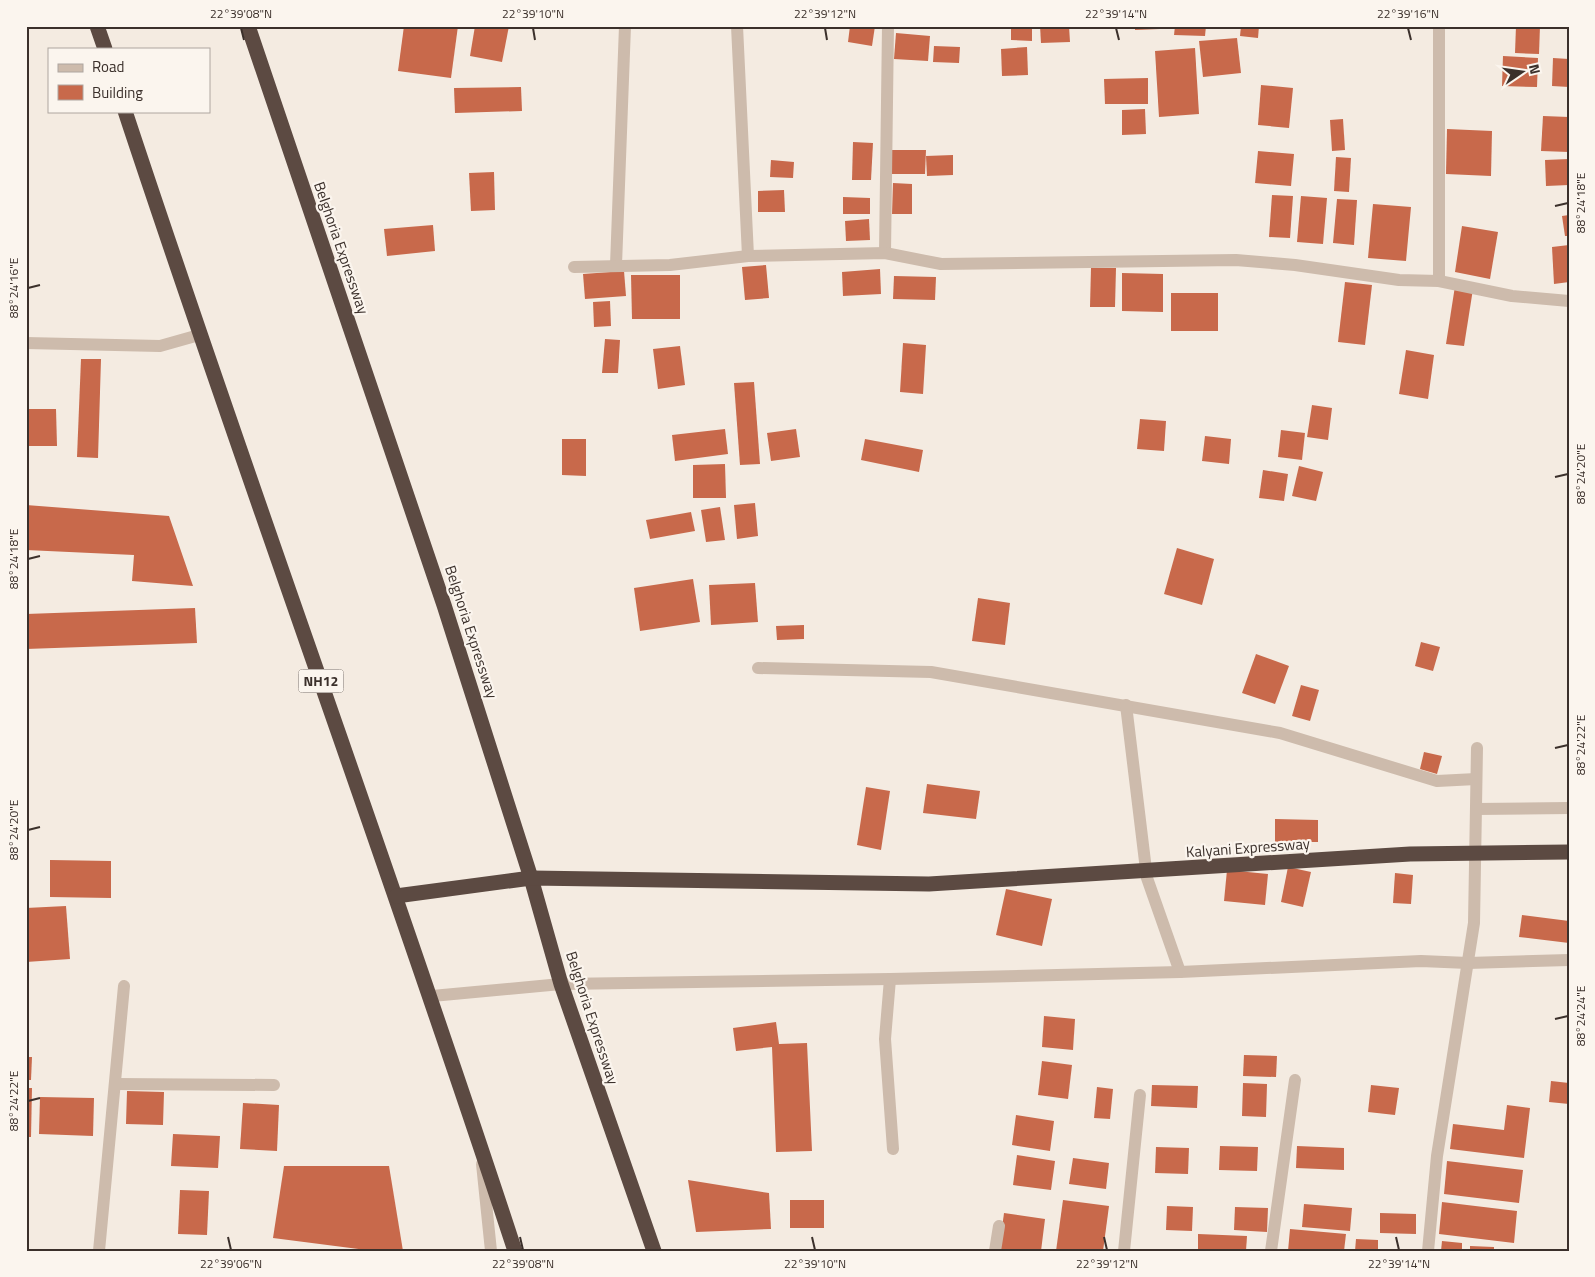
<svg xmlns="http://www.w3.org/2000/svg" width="1595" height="1277" font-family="'Titillium Web',sans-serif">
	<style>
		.building { fill: #c8694b }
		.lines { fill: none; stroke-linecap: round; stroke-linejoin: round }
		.minor { stroke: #cdbbac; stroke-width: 12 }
		.highway { stroke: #5c4a42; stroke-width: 15 }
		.ticks { fill: none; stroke: #3b302b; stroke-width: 2 }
		.labels { text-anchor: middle; stroke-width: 4.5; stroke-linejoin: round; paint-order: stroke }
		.shield { fill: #fbf5ee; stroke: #756b66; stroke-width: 1 }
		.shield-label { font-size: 14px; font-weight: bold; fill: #3b302b }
		.street-label { font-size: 15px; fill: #3b302b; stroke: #fbf5ee }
		.neatline { fill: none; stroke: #3b302b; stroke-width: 2 }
		.ticks-label { font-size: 12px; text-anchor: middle; fill: #3b302b }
	</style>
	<rect width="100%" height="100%" fill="#f4ebe1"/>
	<g class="building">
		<path d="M404,26H458L451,78L398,71Z"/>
		<path d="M475,26H509L502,62L470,56Z"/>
		<path d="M850,26H875L872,46L848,42Z"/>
		<path d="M1011,26H1032V41L1011,40Z"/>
		<path d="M1040,26H1069L1070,42L1041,43Z"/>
		<path d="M1135,26H1160V29L1135,30Z"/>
		<path d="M1175,26H1206L1205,36L1174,35Z"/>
		<path d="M1241,26H1259L1258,38L1240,36Z"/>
		<path d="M1516,26H1540L1539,54L1515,53Z"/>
		<path d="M896,33L930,36L928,61L894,59Z"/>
		<path d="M1237,38L1241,73L1203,77L1199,41Z"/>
		<path d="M934,46L960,47L959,63L933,62Z"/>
		<path d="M1027,47L1028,75L1002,76L1001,49Z"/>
		<path d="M1195,48L1199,114L1159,117L1155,51Z"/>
		<path d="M1503,56L1538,58L1537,87L1502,86Z"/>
		<path d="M1553,58L1569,59V87L1552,86Z"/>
		<path d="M1148,78V104H1105L1104,79Z"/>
		<path d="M1261,85L1293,88L1289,128L1258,125Z"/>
		<path d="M521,87L522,111L455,113L454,88Z"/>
		<path d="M1145,109L1146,134L1122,135V110Z"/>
		<path d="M1543,116L1569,117V152L1541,151Z"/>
		<path d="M1343,119L1345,150L1332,151L1330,120Z"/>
		<path d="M1447,129L1492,131L1491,176L1446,174Z"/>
		<path d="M853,142L873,143L871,180H852Z"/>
		<path d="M889,150H926L925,174H889Z"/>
		<path d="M1258,151L1294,154L1291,186L1255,183Z"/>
		<path d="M953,155V175L927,176L926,156Z"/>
		<path d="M1336,157L1351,158L1349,192L1334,191Z"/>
		<path d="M1569,159V185L1546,186L1545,160Z"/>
		<path d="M771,160L794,162L793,178L770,177Z"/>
		<path d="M494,172L495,210L471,211L469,173Z"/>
		<path d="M893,183L912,184V214H892Z"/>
		<path d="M784,190L785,212H758V191Z"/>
		<path d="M1272,195L1293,196L1290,238L1269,237Z"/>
		<path d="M1301,196L1327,198L1323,244L1297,242Z"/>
		<path d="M843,197L870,198V214H843Z"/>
		<path d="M1337,199L1357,200L1354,245L1333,243Z"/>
		<path d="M1373,204L1411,207L1406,261L1368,258Z"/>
		<path d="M1569,215V236H1565L1562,216Z"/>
		<path d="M869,219L870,240L846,241L845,221Z"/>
		<path d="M433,225L435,251L387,256L384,229Z"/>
		<path d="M1462,226L1498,232L1490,279L1455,272Z"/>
		<path d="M1569,245V282L1554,284L1552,247Z"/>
		<path d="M766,265L769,298L745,300L742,267Z"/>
		<path d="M1091,268H1116L1115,307H1090Z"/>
		<path d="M880,269L881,294L843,296L842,272Z"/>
		<path d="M624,271L626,296L585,299L583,274Z"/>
		<path d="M1122,273L1163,274V312L1122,311Z"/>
		<path d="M631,275H680V319H632Z"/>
		<path d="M894,276L936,277L935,300L893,299Z"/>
		<path d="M1345,282L1372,285L1365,345L1338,342Z"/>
		<path d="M1455,286L1473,289L1464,346L1446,344Z"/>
		<rect x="1171" y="293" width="47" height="38"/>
		<path d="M610,301L611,326L594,327L593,302Z"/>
		<path d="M605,339L620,340L618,373H602Z"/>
		<path d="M903,343L926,345L923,394L900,392Z"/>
		<path d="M680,346L685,385L658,389L653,349Z"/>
		<path d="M1406,350L1434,355L1428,399L1399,394Z"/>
		<path d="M81,359H101L98,458L77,457Z"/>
		<path d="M754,382L760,464L740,465L734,383Z"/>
		<path d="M1312,405L1332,408L1328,440L1307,437Z"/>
		<path d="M26,409H56L57,446H26Z"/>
		<path d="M1140,419L1166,421L1164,451L1137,449Z"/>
		<path d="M725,429L728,454L675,461L672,435Z"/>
		<path d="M796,429L800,457L771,461L767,433Z"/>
		<path d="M1281,430L1305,433L1302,460L1278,457Z"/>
		<path d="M1205,436L1231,439L1229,464L1202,461Z"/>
		<path d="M562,439H586V476L562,475Z"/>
		<path d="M865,439L923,450L919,472L861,460Z"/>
		<path d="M725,464L726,498H693V465Z"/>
		<path d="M1299,466L1323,472L1316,501L1292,496Z"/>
		<path d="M1263,470L1288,474L1284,501L1259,498Z"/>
		<path d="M755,503L758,536L737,539L734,505Z"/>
		<path d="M26,505L169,516L193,586L132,581L134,555L26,550Z"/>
		<path d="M720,507L725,540L706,542L701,510Z"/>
		<path d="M691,512L695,531L650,539L646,520Z"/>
		<path d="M1177,548L1214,559L1202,605L1164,594Z"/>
		<path d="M693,579L700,622L640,631L634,588Z"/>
		<path d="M755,583L758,622L711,625L709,585Z"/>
		<path d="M978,598L1010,603L1005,645L972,641Z"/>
		<path d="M195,608L197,643L26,649V614Z"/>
		<path d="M804,625V639L777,640L776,626Z"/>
		<path d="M1421,642L1440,647L1433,671L1415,666Z"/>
		<path d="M1256,654L1289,666L1275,704L1242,693Z"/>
		<path d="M1301,685L1319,690L1310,721L1292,716Z"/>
		<path d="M1424,752L1442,756L1437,774L1420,769Z"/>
		<path d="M927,784L980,791L976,819L923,813Z"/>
		<path d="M866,787L890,791L881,850L857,845Z"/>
		<path d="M1275,819L1318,820V842H1275Z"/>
		<path d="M50,860L111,861V898L50,897Z"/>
		<path d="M1288,867L1311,872L1303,907L1281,902Z"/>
		<path d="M1227,870L1268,874L1265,905L1224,901Z"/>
		<path d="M1395,873L1413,875L1411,904L1393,903Z"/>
		<path d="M1006,889L1052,899L1042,946L996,935Z"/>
		<path d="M66,906L70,959L26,962V908Z"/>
		<path d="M1522,915L1569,921V943L1519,937Z"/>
		<path d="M1044,1016L1075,1019L1073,1050L1042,1047Z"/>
		<path d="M776,1022L779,1044L807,1043L812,1151L776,1152L772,1047L736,1051L733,1028Z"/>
		<path d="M1244,1055L1277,1056L1276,1077L1243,1076Z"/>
		<path d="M26,1057H32L31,1080H26Z"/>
		<path d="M1042,1061L1072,1065L1068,1099L1038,1095Z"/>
		<path d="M1551,1081L1569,1083V1104L1549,1102Z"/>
		<path d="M1243,1083L1267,1084L1266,1117L1242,1116Z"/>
		<path d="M1152,1085L1198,1086L1197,1108L1151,1106Z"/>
		<path d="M1371,1085L1399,1088L1395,1115L1368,1112Z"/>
		<path d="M1097,1087L1113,1089L1110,1119L1094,1118Z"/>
		<path d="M26,1088H32L31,1137H26Z"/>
		<path d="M127,1091L164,1092L163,1125L126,1124Z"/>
		<path d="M40,1097L94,1098L93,1136L39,1134Z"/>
		<path d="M243,1103L279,1105L277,1151L240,1149Z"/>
		<path d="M1507,1105L1530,1108L1524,1158L1450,1149L1453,1124L1504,1130Z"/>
		<path d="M1016,1115L1054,1121L1050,1151L1012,1145Z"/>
		<path d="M173,1134L220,1136L218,1168L171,1166Z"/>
		<path d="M1220,1146L1258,1147L1257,1171L1219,1170Z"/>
		<path d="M1297,1146L1344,1148V1170L1296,1168Z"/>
		<path d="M1156,1147L1189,1148L1188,1174L1155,1173Z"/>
		<path d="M1017,1155L1055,1161L1051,1190L1013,1185Z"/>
		<path d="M1073,1158L1109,1163L1106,1189L1069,1184Z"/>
		<path d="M1447,1161L1523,1170L1519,1203L1444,1194Z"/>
		<path d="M284,1166H389L403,1251H374L273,1238Z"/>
		<path d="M688,1180L769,1193L771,1229L696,1232Z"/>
		<path d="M180,1190L209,1191L207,1235L178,1234Z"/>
		<rect x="790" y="1200" width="34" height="28"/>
		<path d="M1063,1200L1109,1206L1103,1251H1056Z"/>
		<path d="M1442,1202L1517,1211L1514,1243L1439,1234Z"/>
		<path d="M1304,1204L1352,1208L1350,1231L1302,1227Z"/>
		<path d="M1167,1206L1193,1207L1192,1231L1166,1230Z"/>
		<path d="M1235,1207L1268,1208L1267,1232L1234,1230Z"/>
		<path d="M1004,1213L1045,1219L1041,1251H999Z"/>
		<path d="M1380,1213L1416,1214V1234L1380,1233Z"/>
		<path d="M1290,1229L1346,1234L1344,1251H1288Z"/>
		<path d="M1198,1234L1247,1236L1246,1251H1198Z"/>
		<path d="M1356,1239L1378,1240V1251H1355Z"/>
		<path d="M1442,1241L1462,1243V1251H1441Z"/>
		<path d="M1470,1246L1494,1247V1251H1470Z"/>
		<rect x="42" y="1249" width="27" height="2"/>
	</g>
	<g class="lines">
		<g class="minor">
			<path d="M737,26L748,256"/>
			<path d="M1439,26V281"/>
			<path d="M885,253L888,26"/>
			<path d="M616,265L625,26"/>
			<path d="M574,267L670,265L748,256L885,253L941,264L1236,260L1295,265L1399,280L1439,281L1512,296L1569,301"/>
			<path d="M26,343L160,346L199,335"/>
			<path d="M758,668L931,672L1280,733L1437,781L1476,779"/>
			<path d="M1126,705L1147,878L1180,972"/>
			<path d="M1476,809L1569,808"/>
			<path d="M890,979L885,1039L893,1149"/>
			<path d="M432,996L561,984L890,979L1180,972L1421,961L1468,963L1569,960"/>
			<path d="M116,1084L274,1085"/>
			<path d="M482,1164L491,1251"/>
			<path d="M99,1251L124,986"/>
			<path d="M995,1251L999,1226"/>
			<path d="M1124,1251L1140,1095"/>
			<path d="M1271,1251L1295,1080"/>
			<path d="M1428,1251L1437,1156L1474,923L1477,748"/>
		</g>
		<g class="highway">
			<path d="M97,26L105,49"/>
			<path d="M248,26L444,605L531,878L561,984L654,1251"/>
			<path d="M125,111C251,493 390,869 515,1251"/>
			<path d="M396,896L531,878L929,884L1410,854L1569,852"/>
		</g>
	</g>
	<path class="ticks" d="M241,28L244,40M533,28L535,40M825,28L827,40M1116,28L1119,40M1408,28L1411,40M1555,206L1568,203M28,288L40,285M1555,477L1568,474M28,559L40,556M1555,748L1568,745M28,830L40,827M1555,1019L1568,1016M28,1101L40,1098M228,1237L231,1250M520,1237L523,1250M812,1237L815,1250M1104,1237L1107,1250M1396,1237L1399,1250"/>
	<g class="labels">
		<rect class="shield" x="298.5" y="669.5" width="45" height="23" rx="4"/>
		<g class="shield-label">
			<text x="321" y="686">NH12</text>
		</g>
		<g class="street-label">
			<text transform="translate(341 248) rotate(71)" y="5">Belghoria Expressway</text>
			<text transform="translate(471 632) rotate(72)" y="5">Belghoria Expressway</text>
			<text transform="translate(1248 848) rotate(-4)" y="5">Kalyani Expressway</text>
			<text transform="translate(592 1018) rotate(72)" y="5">Belghoria Expressway</text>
		</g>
	</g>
	<rect width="1595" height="1277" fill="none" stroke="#fbf5ee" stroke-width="55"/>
	<rect x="48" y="48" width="162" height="65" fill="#fbf5ee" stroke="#aea6a0"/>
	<rect x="58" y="64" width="25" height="8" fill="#cdbbac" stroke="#aea6a0"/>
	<text x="92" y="72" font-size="15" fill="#3b302b">Road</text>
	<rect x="58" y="85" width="25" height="15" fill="#c8694b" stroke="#aea6a0"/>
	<text x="92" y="98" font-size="15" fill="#3b302b">Building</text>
	<g transform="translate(1522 72) rotate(77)" stroke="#fbf5ee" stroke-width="4" paint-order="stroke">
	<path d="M0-4L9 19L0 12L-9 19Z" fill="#3b302b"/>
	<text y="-8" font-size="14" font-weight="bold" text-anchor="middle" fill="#3b302b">N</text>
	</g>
	<rect x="28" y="28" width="1540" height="1222" class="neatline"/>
	<g class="ticks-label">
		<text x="241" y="18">22°39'08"N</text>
		<text x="533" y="18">22°39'10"N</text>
		<text x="825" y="18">22°39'12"N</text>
		<text x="1116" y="18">22°39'14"N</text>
		<text x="1408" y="18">22°39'16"N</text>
		<text transform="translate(1581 203) rotate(-90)" y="4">88°24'18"E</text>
		<text transform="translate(14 288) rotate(-90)" y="4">88°24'16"E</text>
		<text transform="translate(1581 474) rotate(-90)" y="4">88°24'20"E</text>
		<text transform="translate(14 559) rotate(-90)" y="4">88°24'18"E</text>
		<text transform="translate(1581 745) rotate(-90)" y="4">88°24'22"E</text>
		<text transform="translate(14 830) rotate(-90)" y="4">88°24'20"E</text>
		<text transform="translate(1581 1016) rotate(-90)" y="4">88°24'24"E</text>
		<text transform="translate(14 1101) rotate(-90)" y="4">88°24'22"E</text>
		<text x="231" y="1268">22°39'06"N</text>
		<text x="523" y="1268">22°39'08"N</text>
		<text x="815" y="1268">22°39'10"N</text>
		<text x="1107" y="1268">22°39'12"N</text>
		<text x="1399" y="1268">22°39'14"N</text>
	</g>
</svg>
